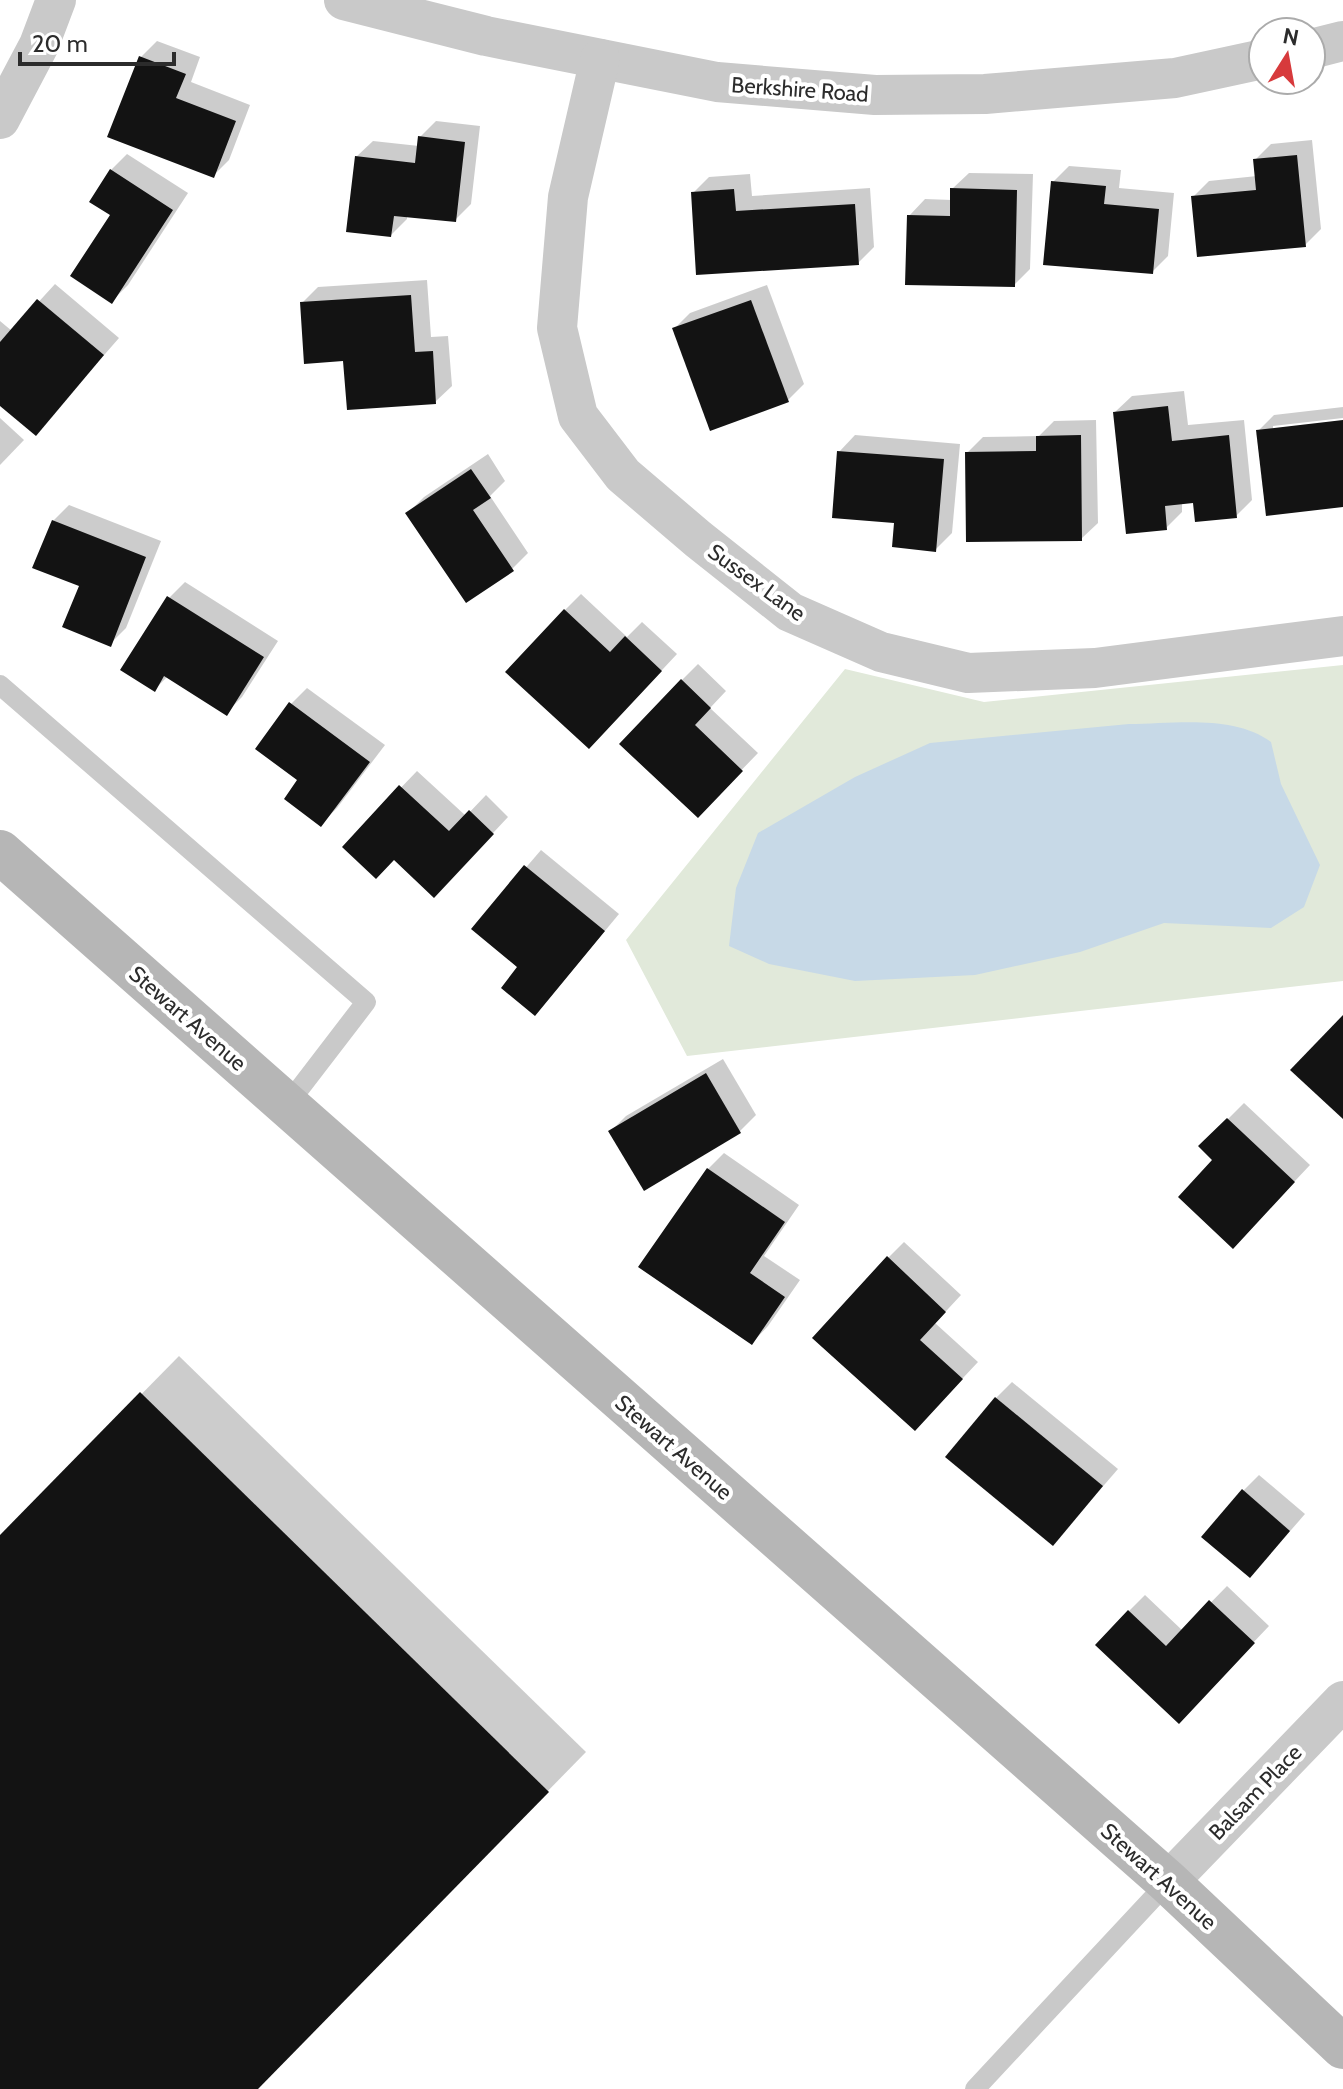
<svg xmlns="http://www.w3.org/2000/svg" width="1343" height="2089" font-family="Cabin,sans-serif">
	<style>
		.green { fill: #e1e9da }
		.water { fill: #c7d9e7 }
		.shadow { fill: #0003 }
		.building { fill: #131313 }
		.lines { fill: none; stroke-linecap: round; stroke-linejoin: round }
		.lane { stroke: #c9c9c9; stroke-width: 20 }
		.street { stroke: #c9c9c9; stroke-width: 40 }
		.secondary { stroke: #b6b6b6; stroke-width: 44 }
		.labels { text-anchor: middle; stroke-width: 8; stroke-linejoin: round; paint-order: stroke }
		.street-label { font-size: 22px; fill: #2c2c2c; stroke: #fff }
	</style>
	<rect width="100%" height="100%" fill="#fff"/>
	<path class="green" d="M1343,665V981L687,1056L626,940L845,669L984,702Z"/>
	<path class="water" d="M1129,724C1174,724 1233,714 1271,742L1281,784L1320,865L1304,907L1271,928L1164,923L1080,952L975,975L855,981L769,964L729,946L736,888L758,833L855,777L930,743Z"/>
	<g class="shadow">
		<path d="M157,41L200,57L191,82L250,105L229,160L213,176L141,57Z"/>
		<path d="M436,121L480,126L471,204L455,220L407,215V219L391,235L356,157L373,141L419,146L420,137Z"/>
		<path d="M1312,140L1321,229L1305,245L1193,197L1209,181L1257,176L1255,160L1271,144Z"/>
		<path d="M127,154L188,193L128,285L112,301L111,170Z"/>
		<path d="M1069,166L1121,170L1119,188L1174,193L1168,256L1152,272L1053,182Z"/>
		<path d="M969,173L1033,174L1030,269L1014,285L909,216L925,199L952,200V189Z"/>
		<path d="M750,174L752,196L870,188L874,247L858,263L693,193L709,177Z"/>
		<path d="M427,280L431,337L448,336L452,386L435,402L345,359L302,303L318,287Z"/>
		<path d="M55,284L119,338L36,433L0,403V321L12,331Z"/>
		<path d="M767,285L804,384L788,400L674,329L690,313Z"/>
		<path d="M1184,391L1188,425L1244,420L1252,500L1236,516L1195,501L1182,502V512L1166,528L1115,412L1132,396Z"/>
		<path d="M1343,407V418L1273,426V431L1343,422V505L1258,431L1274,415Z"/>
		<path d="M0,418L24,440L0,465Z"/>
		<path d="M1096,420L1098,523L1081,539L967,453L983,437L1039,436L1054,421Z"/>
		<path d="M855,435L960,444L952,533L936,549L896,521L839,452Z"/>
		<path d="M488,454L505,481L490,496L528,553L512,569L408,513L424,497Z"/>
		<path d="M69,505L161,541L126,628L110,644L53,521Z"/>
		<path d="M185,582L278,641L242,697L226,713L168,676L154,690L169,598Z"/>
		<path d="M581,594L627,637L642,622L677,654L605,731L565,610Z"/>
		<path d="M698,664L726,691L710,708L758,753L698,815L682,680Z"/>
		<path d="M307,688L385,745L337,808L321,824L291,704Z"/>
		<path d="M417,771L466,816L486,795L508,817L450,879L394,858L344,847Z"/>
		<path d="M541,850L619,914L550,997L474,928Z"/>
		<path d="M723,1059L756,1115L740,1131L644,1188L610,1132L626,1116Z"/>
		<path d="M1244,1103L1310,1165L1249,1230L1215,1159L1201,1146Z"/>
		<path d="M724,1153L799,1205L764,1256L800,1280L768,1326L752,1343L708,1169Z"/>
		<path d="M904,1242L961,1295L935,1323L978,1362L931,1412L888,1258Z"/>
		<path d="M179,1356L586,1752L256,2089H0V1538Z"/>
		<path d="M1012,1382L1118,1469L1053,1544L996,1398Z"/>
		<path d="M1259,1475L1305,1514L1265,1560L1243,1491Z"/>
		<path d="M1227,1586L1269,1626L1194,1705L1129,1611L1145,1595L1183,1631Z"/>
	</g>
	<g class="building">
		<path d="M139,56L186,74L176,98L236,121L214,178L107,137Z"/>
		<path d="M418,136L465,142L456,222L394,216L391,237L346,232L355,156L415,163Z"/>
		<path d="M1297,155L1306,247L1197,257L1191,196L1256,190L1253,159Z"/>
		<path d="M110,169L173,210L112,304L70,276L110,215L89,202Z"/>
		<path d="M1051,181L1106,186L1104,204L1159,209L1153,274L1043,265Z"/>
		<path d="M950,188L1017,190L1015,287L905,285L907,215L950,216Z"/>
		<path d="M734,189L736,211L855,204L859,265L696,275L691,192Z"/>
		<path d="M411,295L415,352L433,351L436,404L347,410L343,361L304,364L300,302Z"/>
		<path d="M37,299L104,355L36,436L0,406V342Z"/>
		<path d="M751,300L789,402L710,431L672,328Z"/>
		<path d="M1168,406L1172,441L1229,435L1237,518L1195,522L1193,503L1165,506L1167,530L1126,534L1113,412Z"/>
		<path d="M1343,420V507L1266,516L1256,430Z"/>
		<path d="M1081,435L1082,541L966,542L965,452L1036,451V436Z"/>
		<path d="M837,451L944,459L936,552L892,547L894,523L832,518Z"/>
		<path d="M471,469L491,498L473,510L514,571L466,603L405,513Z"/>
		<path d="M52,520L146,557L111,647L62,627L79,586L32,568Z"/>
		<path d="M167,596L264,657L227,716L164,676L155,692L120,670Z"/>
		<path d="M564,609L610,652L625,636L662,671L589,749L505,672Z"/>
		<path d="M681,679L711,708L695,725L743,771L698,818L619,744Z"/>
		<path d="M289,702L370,762L321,827L284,799L297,780L255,749Z"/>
		<path d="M399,785L449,831L469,810L494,834L434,898L394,860L376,879L342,847Z"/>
		<path d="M524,865L605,931L535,1016L501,988L517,967L471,929Z"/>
		<path d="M1343,1015V1119L1290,1070Z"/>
		<path d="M706,1073L741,1133L644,1191L608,1131Z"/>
		<path d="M1227,1118L1295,1182L1233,1249L1178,1197L1212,1160L1198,1146Z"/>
		<path d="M707,1168L785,1222L750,1273L785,1297L752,1345L638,1267Z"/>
		<path d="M887,1256L946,1312L920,1340L963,1379L915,1431L812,1338Z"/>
		<path d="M140,1392L549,1792L258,2089H0V1535Z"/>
		<path d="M995,1397L1103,1486L1053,1546L945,1457Z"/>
		<path d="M1242,1489L1290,1531L1250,1578L1201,1537Z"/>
		<path d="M1209,1600L1255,1643L1179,1724L1095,1645L1128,1610L1166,1646Z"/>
	</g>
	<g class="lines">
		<g class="lane">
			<path d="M0,685L366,1002L287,1105"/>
			<path d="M975,2089L1168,1882"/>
		</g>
		<g class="street">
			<path d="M344,0L486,36L717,82L875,95L985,94L1175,78L1263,59"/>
			<path d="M1311,49L1343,41"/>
			<path d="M600,59L568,197L557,328L578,416L623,475L698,539L790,612L881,652L968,673L1095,668L1343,636"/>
			<path d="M0,119L39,45L56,0"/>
			<path d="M1168,1882L1343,1701"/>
		</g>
		<path class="secondary" d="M0,852L1168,1882L1343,2047"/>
	</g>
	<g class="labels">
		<g class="street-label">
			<text transform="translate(800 89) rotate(4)" y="8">Berkshire Road</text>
			<text transform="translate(757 582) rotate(36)" y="8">Sussex Lane</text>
			<text transform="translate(188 1018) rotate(41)" y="8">Stewart Avenue</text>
			<text transform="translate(674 1447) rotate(41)" y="8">Stewart Avenue</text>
			<text transform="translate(1255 1792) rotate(-46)" y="8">Balsam Place</text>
			<text transform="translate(1159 1876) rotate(42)" y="8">Stewart Avenue</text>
		</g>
	</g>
	<g transform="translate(1287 56) rotate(11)"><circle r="38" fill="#ffffff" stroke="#ababab" stroke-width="2"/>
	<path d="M0-6L14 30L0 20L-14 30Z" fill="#d73a3c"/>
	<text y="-12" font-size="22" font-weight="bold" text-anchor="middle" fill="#2c2c2c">N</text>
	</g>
	<path d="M20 52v12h154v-12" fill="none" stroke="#2c2c2c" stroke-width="4"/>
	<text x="32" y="52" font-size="24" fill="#2c2c2c" stroke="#ffffff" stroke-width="6" paint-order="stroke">20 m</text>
</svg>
